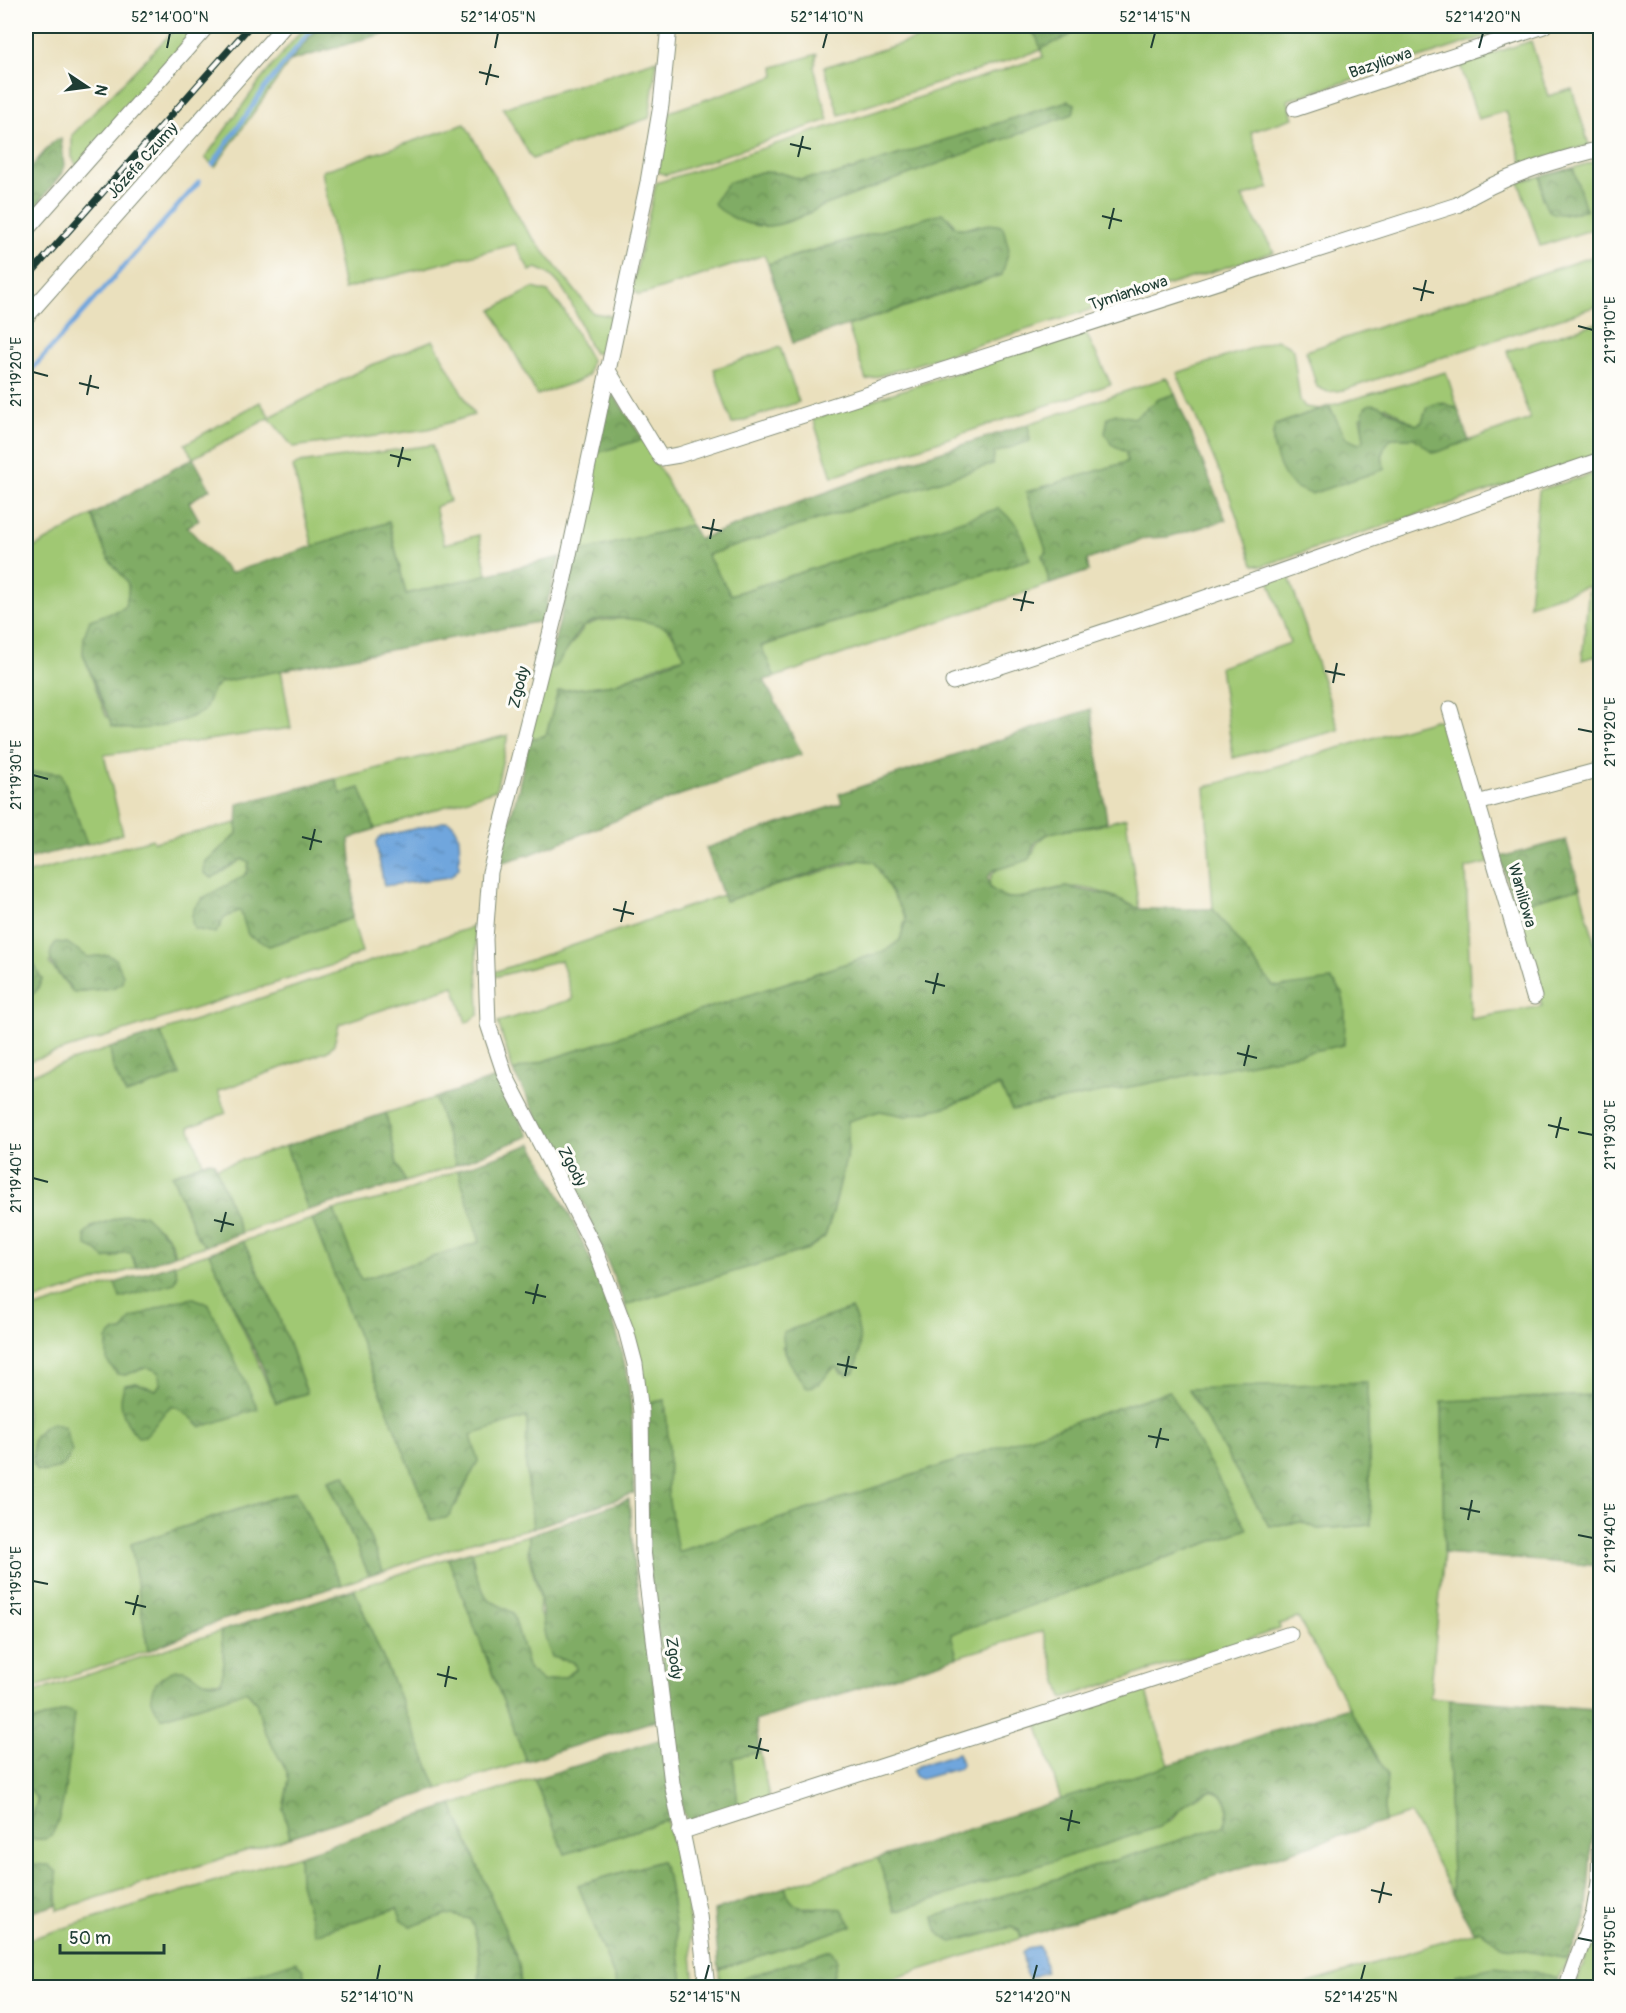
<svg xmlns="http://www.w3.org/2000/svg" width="1626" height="2013" font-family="Pangolin,sans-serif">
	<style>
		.grass { fill: #a0c873; stroke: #608254; stroke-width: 1.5; fill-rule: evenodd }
		.forest { fill: url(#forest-crowns); stroke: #50744c; stroke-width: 1.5 }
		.water { fill: url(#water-ripples); stroke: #477288; stroke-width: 1.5 }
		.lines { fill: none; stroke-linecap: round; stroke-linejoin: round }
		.stream { stroke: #6fa6dd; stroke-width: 4.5 }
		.minor-casing { stroke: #848e78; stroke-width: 17 }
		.minor { stroke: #fff; stroke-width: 15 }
		.rail-casing { stroke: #1f3d34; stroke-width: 7 }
		.rail { stroke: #fdfcf7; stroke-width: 4.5; stroke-dasharray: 14; stroke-linecap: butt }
		.ticks { fill: none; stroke: #1f3d34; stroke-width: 2 }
		.labels { text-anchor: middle; stroke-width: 6; stroke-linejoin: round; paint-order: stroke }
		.street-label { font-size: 16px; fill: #1f3d34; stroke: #fdfcf7 }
		.neatline { fill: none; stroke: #1f3d34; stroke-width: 2 }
		.ticks-label { font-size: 15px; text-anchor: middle; fill: #1f3d34 }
	</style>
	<defs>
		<pattern id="forest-crowns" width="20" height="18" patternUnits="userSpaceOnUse" patternTransform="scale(1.5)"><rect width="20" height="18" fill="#80ac65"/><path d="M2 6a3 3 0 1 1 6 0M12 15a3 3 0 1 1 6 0" fill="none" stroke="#688d54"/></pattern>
		<pattern id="water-ripples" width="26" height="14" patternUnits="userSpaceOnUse" patternTransform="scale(1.5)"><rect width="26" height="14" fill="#6fa6dd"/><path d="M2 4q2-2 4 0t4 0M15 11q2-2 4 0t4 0" fill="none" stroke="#5b88b4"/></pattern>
	</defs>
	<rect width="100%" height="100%" fill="#fdfcf7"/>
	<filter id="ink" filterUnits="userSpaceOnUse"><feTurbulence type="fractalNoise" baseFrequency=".0167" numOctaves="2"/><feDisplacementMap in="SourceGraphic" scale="12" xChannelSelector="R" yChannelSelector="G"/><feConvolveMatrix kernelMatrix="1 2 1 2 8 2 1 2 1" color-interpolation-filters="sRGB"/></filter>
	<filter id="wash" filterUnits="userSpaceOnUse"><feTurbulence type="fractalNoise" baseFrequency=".008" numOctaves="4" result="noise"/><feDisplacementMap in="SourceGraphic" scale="24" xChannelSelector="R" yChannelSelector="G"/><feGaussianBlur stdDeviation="1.35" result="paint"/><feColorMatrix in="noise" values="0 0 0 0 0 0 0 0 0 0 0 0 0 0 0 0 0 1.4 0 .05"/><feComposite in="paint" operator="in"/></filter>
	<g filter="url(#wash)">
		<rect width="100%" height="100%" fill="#eae0bd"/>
		<g class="grass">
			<path d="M178,26H199L77,166L72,157V135Z"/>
			<path d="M305,26H319L290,61L215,167L205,158L260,81Z"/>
			<path d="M959,26H1032L1034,35L1069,36L1078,26H1519L1288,100L1293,118L1251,132L1269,188L1242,197L1274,252L866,380L848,326L1002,275L979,225L965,229L956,227L949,217C886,228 828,245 768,264L764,255L648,293L639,295L632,289L656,183L1043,57L1041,50L839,115L824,67ZM1067,101L1075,104L1073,114L823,206C790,222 765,236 730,216L728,183L761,172L781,173L800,179L835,175Z"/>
			<path d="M1531,41L1548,96L1572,89L1589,145L1523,164L1506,111L1478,119L1460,64Z"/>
			<path d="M817,54L814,67L828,120L666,175L658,172L669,112L775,76L774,67Z"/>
			<path d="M657,60L649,118L532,159L503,108Z"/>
			<path d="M465,124L525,228L593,313L612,316L607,350L604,353H594L590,347C577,319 567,277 536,268L530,271L515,244L344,289L322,171Z"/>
			<path d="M1600,160V227L1540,246L1519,182L1541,176L1542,199L1564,215L1586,211L1573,168Z"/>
			<path d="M1600,254V305L1344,390L1328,392L1317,387L1306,351Z"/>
			<path d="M533,288L548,292L565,312L591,360L588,375L578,381L537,395L492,310Z"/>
			<path d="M1600,322V454L1262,566L1253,564L1229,494L1177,373L1276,340L1289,345L1293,350L1300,400L1305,407L1320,409L1275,425C1265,455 1291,475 1311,494L1384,469C1381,456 1382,447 1392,438H1414L1434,453L1530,419L1507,351Z"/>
			<path d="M1085,331L1111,384L832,477L813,419Z"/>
			<path d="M433,340L474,415L428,429L293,447L269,418L193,458L185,444L260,402L270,417L367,367Z"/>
			<path d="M780,347L799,402L732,424L714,369Z"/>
			<path d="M1446,372L1458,409L1444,403L1427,407L1422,422L1416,425L1386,406L1360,418L1365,440L1358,444L1346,438L1329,406Z"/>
			<path d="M1165,378L1169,380L1175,394L1159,399L1133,419L1128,417L1119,449L1126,452L1127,462L1027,492L1047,553L1042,555L1050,584L775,677L760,647L1029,559L1017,525L998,509L730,595L707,555L993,464L994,453L1030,441L1028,424Z"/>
			<path d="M643,439L691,525L578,552L597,453Z"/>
			<path d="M432,445L450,501L435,507L444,544L479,535L487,575L406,594L389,522L313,547L293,467L299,463Z"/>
			<path d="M1600,472L1592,559L1600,557V655L1582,660L1589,586L1529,605L1539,490Z"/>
			<path d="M92,515C98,529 101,546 109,559C122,580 136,577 124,608L90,620L83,654L106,716L123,729L175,722L204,711L213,689L221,682L281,669L291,728L104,755L123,834L87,844L61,773H26V552Z"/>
			<path d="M1292,573L1290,580L1339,730L1233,758L1220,667L1290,643L1269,580Z"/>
			<path d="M629,618C665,623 669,624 685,657L669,661L614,684L558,691L546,735L529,740L548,668L566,652L585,626L598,621Z"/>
			<path d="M1434,720L1449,721L1489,863L1466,868L1471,1019L1542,1006L1514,906L1580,888L1600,963V1410L1594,1395L1442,1402L1444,1553L1430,1697L1450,1699L1449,1803L1453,1894L1410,1814L1384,1822L1387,1774L1298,1618L1279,1624L1280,1629L1063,1698L1043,1631L957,1657L950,1634L1247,1529L1130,1404L677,1552L668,1495L669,1450L665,1400L644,1404V1378L625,1305L808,1249L825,1237L833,1212L848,1150V1121L880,1111L906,1116L945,1107L1000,1086L1012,1110L1343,1045L1280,987L1273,986L1264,977L1213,909L1205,787ZM782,1347L854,1372L841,1373L836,1367L806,1387ZM1367,1382L1371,1525L1318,1529L1302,1522L1269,1526L1189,1390Z"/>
			<path d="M508,735L496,790L375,829L360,788L341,794L335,779Z"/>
			<path d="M1126,818L1139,909C1118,897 1091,886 1066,887C1040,889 1013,910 990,888C986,866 1015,861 1033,853C1039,826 1072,831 1093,827C1104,825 1114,820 1126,818Z"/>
			<path d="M237,823V834L205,862L212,878L242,859L249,863L247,873L227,887L202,898L220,927L224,918L240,910L269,946L352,918L362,952L342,962L26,1062V1000L37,990L42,979L34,965L26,964V874L152,839L154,842ZM67,943L88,957L108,955L112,988L73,992L49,963Z"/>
			<path d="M861,860L874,862L906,918L900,940L885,951L513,1071L498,1022L573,999L561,960L494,977V972L723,895L725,901Z"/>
			<path d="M475,926L479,1011L478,1015L466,1023L454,986L339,1024L334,1044L328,1051L218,1091L226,1113L189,1127L203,1163L172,1175L198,1238L206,1246L174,1255C175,1233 146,1217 127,1216C121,1215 101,1225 91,1227L88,1246L113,1258L125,1252L131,1253L136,1268L26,1303V1076L110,1048L113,1068L126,1094L180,1075L160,1032Z"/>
			<path d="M435,1098L456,1165L405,1182L397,1164L386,1113Z"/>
			<path d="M286,1146L308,1210L241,1233L216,1168Z"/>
			<path d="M458,1170L480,1242L361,1280L334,1210L397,1195Z"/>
			<path d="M312,1219L431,1520L456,1505L478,1461L470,1435L528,1416L526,1465L533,1528L474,1541L383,1571L345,1475L328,1481L369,1575L342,1585L296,1491L131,1544L148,1651L26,1690V1311L115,1283L121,1298L177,1278L174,1264L209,1253L276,1403L307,1393L276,1309L243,1241ZM175,1301L181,1407C169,1404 164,1411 158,1420L136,1383L156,1390L160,1384L159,1372L148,1367L125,1375L114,1332L123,1331L142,1316ZM45,1426L65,1464L46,1472L37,1471L35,1436Z"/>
			<path d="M529,1535L528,1554L540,1598L539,1612L560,1660C568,1661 575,1660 576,1669L565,1677L543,1681L529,1670L513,1613L487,1599L475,1572L472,1551Z"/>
			<path d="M448,1558L526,1761L438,1789L354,1589Z"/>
			<path d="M221,1631L224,1663L221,1682L200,1681L185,1671L161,1718L246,1691L256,1702L265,1732L287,1772L289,1780L283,1809L290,1837L58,1910L56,1872L35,1864H26V1786C41,1798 39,1806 28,1821L52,1835L60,1811L74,1713L66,1710L26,1724V1695Z"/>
			<path d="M1145,1689L1169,1765L1061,1800L1037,1723Z"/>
			<path d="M760,1752L769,1797L738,1807L733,1758Z"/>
			<path d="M534,1779L565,1854L667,1820L688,1910L695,1987H643L683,1982L669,1882L661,1861L578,1885L618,1987H521L519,1963L452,1805Z"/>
			<path d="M1210,1791C1231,1794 1230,1810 1224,1826L934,1918L964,1940L1011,1927L1019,1931L1021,1938L867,1987H830L837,1961L831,1950L720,1986L719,1969L852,1926C842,1920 832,1913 821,1909C803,1901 794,1920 785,1887L878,1858L895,1912L1171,1820L1189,1801Z"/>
			<path d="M299,1855L300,1883L315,1934L397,1908L410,1927L447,1914L470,1919C479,1939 481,1962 479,1984L470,1988L306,1987L303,1970L295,1962L215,1987L26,1988V1963L31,1961L26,1940Z"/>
			<path d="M1600,1914V1987L1576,1988C1582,1961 1596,1938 1600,1914Z"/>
			<path d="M1481,1930L1501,1946L1568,1959L1558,1978L1531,1971L1456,1975L1461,1987L1294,1988Z"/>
		</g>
		<g class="forest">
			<path d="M319,26H409L290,61Z"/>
			<path d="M1032,26H1078L1069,36L1041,49Z"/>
			<path d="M1068,101L1075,104L1073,114L823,206C778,228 760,237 716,207L714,202L728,183L761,172L781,173L800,179L835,175Z"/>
			<path d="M61,139L64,166L62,173L26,219V173L54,141Z"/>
			<path d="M1573,168L1586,210C1548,219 1542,215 1541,176Z"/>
			<path d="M942,213C948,216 950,223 956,227C967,234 987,218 1003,227L1009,250L1002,275L793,343L768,264Z"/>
			<path d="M1175,394L1226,520L1168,537L1146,538L1087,560L1089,571L1050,584L1042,555L1047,553L1026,492L1127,462L1126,452L1111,444L1105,433L1108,417L1116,414L1134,418L1159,399Z"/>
			<path d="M614,395L643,439L597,453L608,399Z"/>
			<path d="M1438,403L1458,409L1469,441L1434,453L1414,438H1392C1382,447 1380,456 1385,469L1311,494C1306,491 1298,490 1294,486C1279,474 1269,442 1275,425L1329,406L1346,438L1358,444L1364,440C1353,377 1390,414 1416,425L1422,422L1427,407Z"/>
			<path d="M1028,424L1030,441L994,453L993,464L707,555L731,595L999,508L1017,525L1030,559L761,646L775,677L764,680L802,754L680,795L531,854L497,864L518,791L529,740L546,735L558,691L614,684L685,657L671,630C650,620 600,610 582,628C570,641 565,657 552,669L548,668L577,552L691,525L699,539L917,459Z"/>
			<path d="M193,458L210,489L189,502L199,520L187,527L230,573L389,522L406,594L560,557L542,621L221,682L213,689L204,711C179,724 139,734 112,726L83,653L84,636L90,620L124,608C136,577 121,579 109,559C101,546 98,529 92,515Z"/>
			<path d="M1091,709L1107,821C1088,832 1048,825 1035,843C1032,847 1031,855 1029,860L992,871L988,878L990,888L1006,898H1021L1066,887L1108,895L1139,909H1213L1273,986L1280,987L1331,980C1351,993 1344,1024 1344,1045L1012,1110L1000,1086L945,1107L906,1116L880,1111L848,1121V1150L833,1212L825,1236L808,1249L625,1305L586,1208L513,1071L885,951L900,940L906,918L874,862L861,860L847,862L725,901L706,848L842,803L839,794Z"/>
			<path d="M50,772L61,773L87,844L26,859V773Z"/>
			<path d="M335,779L341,794L360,788L375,829L349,839L353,881L352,918L269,946L248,935L240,910L224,918L216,933L194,929C181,896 229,889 247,873L249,863L242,859L212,878L204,873L205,863L237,834L238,804Z"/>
			<path d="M1566,840L1580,888L1514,906L1500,857Z"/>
			<path d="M56,942L67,943L88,957L108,955L116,959L123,975L122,983L112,988L73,992C64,974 39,963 56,942Z"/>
			<path d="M26,964L34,965L42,979L37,990L26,1000Z"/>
			<path d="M160,1032L180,1075L126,1094L113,1068L110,1048Z"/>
			<path d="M496,1078L529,1136L456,1165L435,1098Z"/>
			<path d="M386,1113L397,1164L405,1182L308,1210L286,1146Z"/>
			<path d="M532,1144C573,1218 614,1298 628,1382C634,1418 632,1457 634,1493L533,1528L526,1465L527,1417L471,1435L478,1461L450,1514L446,1518L431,1520L312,1219L334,1210L361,1280L480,1242L458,1170Z"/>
			<path d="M209,1161L214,1162L241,1233L206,1246L198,1239L172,1175Z"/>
			<path d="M125,1215H144L168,1238L174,1255L136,1268L131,1253L125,1252L105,1259L98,1251L87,1246L84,1234C94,1223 111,1222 125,1215Z"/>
			<path d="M243,1241L276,1309L307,1393L276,1403L262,1366L209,1253Z"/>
			<path d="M174,1264L177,1274L175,1283L120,1298L115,1283Z"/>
			<path d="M194,1298L209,1305L258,1409L201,1427C165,1391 173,1408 145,1436L138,1437C124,1422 116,1404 125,1385L136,1383L156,1390L160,1384L159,1372L148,1367L125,1375L117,1374L107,1361V1339L114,1332L123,1331L130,1319L175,1301Z"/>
			<path d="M851,1309C862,1328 862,1352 854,1372L847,1375L836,1367C821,1375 827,1386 806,1387C793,1369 782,1355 783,1332Z"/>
			<path d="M1367,1382L1371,1525L1318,1529L1302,1522L1269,1526L1188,1389Z"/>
			<path d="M1169,1391L1247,1529L951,1634L957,1657L755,1721L760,1752L733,1758L738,1807L689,1823L683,1812L648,1562L644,1404L665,1400L669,1450L668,1495L678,1552Z"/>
			<path d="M1594,1395L1600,1410V1566L1444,1553L1442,1401Z"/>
			<path d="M53,1423L65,1427L72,1451C66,1468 54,1472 37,1471L33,1463V1440L45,1426Z"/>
			<path d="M345,1475L383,1571L369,1575L328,1480Z"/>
			<path d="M296,1491L342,1585L219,1621L148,1651L131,1544Z"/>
			<path d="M629,1499L634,1567L660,1719L526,1761L448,1558L472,1551L475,1572L487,1599L513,1613L529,1670L543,1681L565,1677L576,1670V1665L573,1662L552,1657C542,1636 543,1618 540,1596C536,1573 528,1561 529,1535Z"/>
			<path d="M354,1589L438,1789L290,1837L283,1809L289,1780L287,1772L265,1732L256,1702L247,1691L161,1718C157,1710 149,1701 152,1692C154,1680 174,1666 186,1671C200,1678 204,1685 221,1682L224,1663L221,1631Z"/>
			<path d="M1450,1699L1595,1710L1594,1727L1600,1728L1586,1919L1568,1959L1501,1946L1481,1930L1473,1931L1453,1894L1449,1803Z"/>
			<path d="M1349,1707L1387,1774L1384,1822L1021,1938L1019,1930L1011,1927L952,1942C940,1937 935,1930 934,1917L1224,1826C1228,1816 1232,1804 1222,1795C1204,1778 1174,1818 1159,1827L895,1912L878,1858Z"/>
			<path d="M66,1710L74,1713C71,1737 66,1821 50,1836C45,1841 39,1839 33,1839L27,1831L38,1800L26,1786V1724Z"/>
			<path d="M662,1739L673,1820H667L565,1854L534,1779Z"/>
			<path d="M452,1805L519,1963L521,1987H470L479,1984C481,1962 480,1939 470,1919L447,1914L410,1927L402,1920L397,1908L315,1934L300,1883L299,1855Z"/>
			<path d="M661,1861L669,1882L683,1982L643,1987H618L578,1885Z"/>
			<path d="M26,1864L49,1865L57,1872L56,1905L32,1912L26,1892Z"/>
			<path d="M785,1887C794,1920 816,1904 842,1909L852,1926L719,1969L714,1911Z"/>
			<path d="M831,1950L837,1961L830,1987H716Z"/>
			<path d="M296,1961L303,1970L306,1987H215Z"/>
			<path d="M1494,1967L1531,1971L1558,1978L1557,1987H1461L1456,1975Z"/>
		</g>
		<g class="water">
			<path d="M447,821C464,827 459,853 459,868L450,877L384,886L376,843L380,837Z"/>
			<path d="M958,1753L962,1763L959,1768L921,1779L914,1776L913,1770L918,1766Z"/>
			<path d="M1038,1946L1042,1951L1046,1972L1029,1978L1026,1974L1022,1953L1027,1948Z"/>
		</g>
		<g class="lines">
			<g class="stream">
				<path d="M213,164L264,89L314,26"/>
				<path d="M26,376L199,182"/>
			</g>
		</g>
	</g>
	<g filter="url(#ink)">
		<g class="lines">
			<g class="minor-casing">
				<g id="minor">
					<path d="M669,26L661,105L648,182L563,583L490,872L485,939L488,1024L505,1075L595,1249L626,1330L635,1364L641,1412L643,1550L672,1783L699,1915L707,1988"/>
					<path d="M1295,109L1544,26"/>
					<path d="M26,230L207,26"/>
					<path d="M26,317L284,26"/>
					<path d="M607,369L661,458L679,455L1457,205C1502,176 1549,162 1600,149"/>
					<path d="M953,682L1196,601L1600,460"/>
					<path d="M1450,709L1534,997"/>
					<path d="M1477,803L1600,770"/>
					<path d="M680,1832L1290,1634"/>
					<path d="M1566,1988L1594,1911L1599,1882L1600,1837"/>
				</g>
			</g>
			<use href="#minor" class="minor"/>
			<g class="rail-casing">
				<path id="rail" d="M26,279L250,26"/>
			</g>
			<use href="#rail" class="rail"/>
		</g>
	</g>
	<path class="ticks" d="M167,48L170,33M495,48L498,33M823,48L827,33M1151,48L1155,33M1479,48L1483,33M479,72L499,77M486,85L491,64M790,144L811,149M798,157L803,136M1102,216L1122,221M1109,229L1114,208M1413,288L1434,293M1421,301L1426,280M1578,326L1593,330M33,372L48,376M79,383L99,388M87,395L91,375M390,455L411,460M398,467L403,447M702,527L722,531M710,539L714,519M1013,599L1034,603M1021,611L1026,591M1325,671L1345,675M1333,683L1337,663M1578,729L1593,732M33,775L48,779M302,837L322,842M310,850L315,829M613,909L634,914M621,922L626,901M925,981L945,986M933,994L938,973M1237,1053L1257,1058M1244,1066L1249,1045M1548,1125L1569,1130M1578,1132L1593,1135M1556,1138L1561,1117M33,1178L48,1182M214,1220L234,1225M221,1232L226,1212M525,1292L546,1297M533,1304L538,1284M837,1364L857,1368M845,1376L849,1356M1148,1436L1169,1440M1156,1448L1161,1428M1460,1508L1480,1512M1468,1520L1472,1500M1578,1535L1593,1538M33,1581L48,1584M125,1602L146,1607M133,1615L138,1595M437,1674L457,1679M445,1687L449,1666M748,1746L769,1751M756,1759L761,1738M1060,1818L1080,1823M1068,1831L1072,1810M1371,1890L1392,1895M1379,1903L1384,1882M1578,1938L1593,1941M377,1980L380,1965M705,1980L709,1965M1033,1980L1037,1965M1361,1980L1365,1965"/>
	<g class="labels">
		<g class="street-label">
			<text transform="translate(1380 62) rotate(-19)" y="6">Bazyliowa</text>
			<text transform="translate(142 160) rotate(-48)" y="6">Józefa Czumy</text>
			<text transform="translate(1128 292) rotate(-18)" y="6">Tymiankowa</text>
			<text transform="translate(518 687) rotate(-76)" y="6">Zgody</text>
			<text transform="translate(1523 895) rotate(74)" y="6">Waniliowa</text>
			<text transform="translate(573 1166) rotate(62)" y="6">Zgody</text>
			<text transform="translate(675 1658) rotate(82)" y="6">Zgody</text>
		</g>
	</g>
	<rect width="1626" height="2013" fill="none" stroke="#fdfcf7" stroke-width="66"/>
	<g transform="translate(87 87) rotate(103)" stroke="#fdfcf7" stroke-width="4.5" paint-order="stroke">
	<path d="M0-4.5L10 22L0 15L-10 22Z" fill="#1f3d34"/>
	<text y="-9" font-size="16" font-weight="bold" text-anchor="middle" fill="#1f3d34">N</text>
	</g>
	<path d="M60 1944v9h104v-9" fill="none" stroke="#1f3d34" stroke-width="3"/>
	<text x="69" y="1944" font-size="18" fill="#1f3d34" stroke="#fdfcf7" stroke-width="4.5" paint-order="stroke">50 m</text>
	<rect x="33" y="33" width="1560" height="1947" class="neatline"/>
	<g class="ticks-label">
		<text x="170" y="22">52°14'00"N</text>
		<text x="498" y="22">52°14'05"N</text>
		<text x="827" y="22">52°14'10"N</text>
		<text x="1155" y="22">52°14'15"N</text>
		<text x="1483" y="22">52°14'20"N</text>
		<text transform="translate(1610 330) rotate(-90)" y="5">21°19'10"E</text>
		<text transform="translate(16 372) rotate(-90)" y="5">21°19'20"E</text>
		<text transform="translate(1610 732) rotate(-90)" y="5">21°19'20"E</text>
		<text transform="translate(16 775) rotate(-90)" y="5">21°19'30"E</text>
		<text transform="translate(1610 1135) rotate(-90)" y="5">21°19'30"E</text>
		<text transform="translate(16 1178) rotate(-90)" y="5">21°19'40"E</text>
		<text transform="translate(1610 1538) rotate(-90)" y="5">21°19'40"E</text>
		<text transform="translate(16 1581) rotate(-90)" y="5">21°19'50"E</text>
		<text transform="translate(1610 1941) rotate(-90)" y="5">21°19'50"E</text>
		<text x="377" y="2002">52°14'10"N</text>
		<text x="705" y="2002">52°14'15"N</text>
		<text x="1033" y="2002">52°14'20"N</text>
		<text x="1361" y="2002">52°14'25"N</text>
	</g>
</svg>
